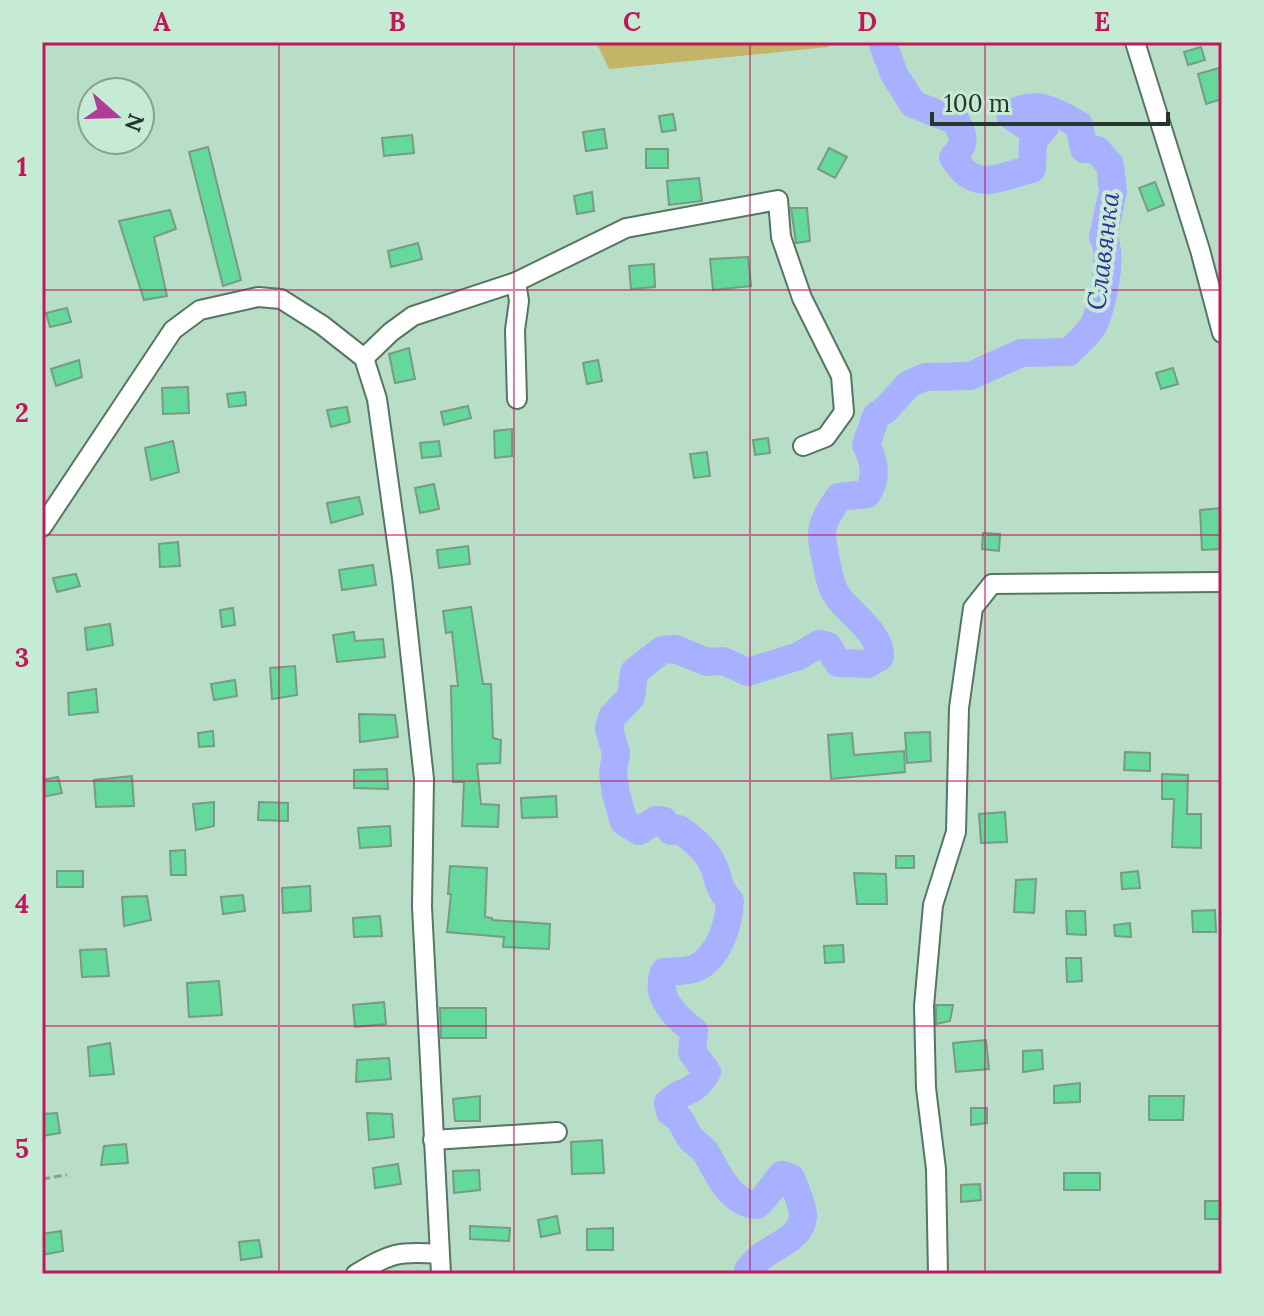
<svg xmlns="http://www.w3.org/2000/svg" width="1264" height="1316" font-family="Lora,serif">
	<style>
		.green { fill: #c4b467 }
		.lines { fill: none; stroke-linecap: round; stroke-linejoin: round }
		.river { stroke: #a7b1ff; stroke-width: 28 }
		.building { fill: #64d99b; stroke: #779b85; stroke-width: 2 }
		.minor-casing { stroke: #547662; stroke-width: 22 }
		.path { stroke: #85a290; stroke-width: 3; stroke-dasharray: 8 4; stroke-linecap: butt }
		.minor { stroke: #fff; stroke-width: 18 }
		.grid { fill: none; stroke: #c2185b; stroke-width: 2; stroke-opacity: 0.55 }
		.labels { text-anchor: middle; stroke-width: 8; stroke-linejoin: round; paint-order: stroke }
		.water-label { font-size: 26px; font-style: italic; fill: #352d9a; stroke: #c5ebd4 }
		.neatline { fill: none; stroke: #c2185b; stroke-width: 3 }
		.grid-label { font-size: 26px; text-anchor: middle; font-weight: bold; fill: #c2185b }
	</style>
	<rect width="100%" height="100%" fill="#b9dec7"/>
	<path class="green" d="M596,42H828V47L609,69Z"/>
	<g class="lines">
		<path class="river" d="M748,1274V1270C752,1265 757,1260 762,1256C776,1245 802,1238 803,1216C803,1205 795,1189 791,1178L782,1175C773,1185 767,1196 757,1205C730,1204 718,1173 706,1153C702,1146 693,1143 689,1136C681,1123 683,1120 670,1112L668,1103C684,1087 692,1097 707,1072L692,1052L694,1031C676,1017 654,997 664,972C673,971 687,972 696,968C719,957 729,924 730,901C716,884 721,884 714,867C707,850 693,839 679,829L671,831L664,821L656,820L639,831L624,822L616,794L613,773L616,753L609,729L612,717L631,697L634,672L662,650L675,649L707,662L723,661L748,672L799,656L819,644L828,646L838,663L868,664L880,657C881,633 851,615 838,597C830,586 829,574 826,561C819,529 820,525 839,497L867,494C877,478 875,461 866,445L876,416L885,410L909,384L925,377L970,376L1021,353L1069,352C1076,344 1089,334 1094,324C1102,306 1114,254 1103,237L1113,191L1110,165L1097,150L1084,149L1079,125C1056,112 1035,98 1010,115L1023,124L1045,127L1033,141L1032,169C1000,176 975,195 953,157C967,144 964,137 956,121L913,104L894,74L882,42"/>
	</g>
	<g class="building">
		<path d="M1201,47L1205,60L1188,65L1184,52Z"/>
		<path d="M1219,68L1222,99L1206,104L1198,74Z"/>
		<path d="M673,114L676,130L662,132L659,116Z"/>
		<path d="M604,129L607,148L586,151L583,132Z"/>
		<path d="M412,135L414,153L384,156L382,138Z"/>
		<path d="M208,147L241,280L223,286L189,152Z"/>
		<path d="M829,148L847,157L835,178L818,169Z"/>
		<rect x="646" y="149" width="22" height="19"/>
		<path d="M699,178L702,201L669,205L667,181Z"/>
		<path d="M1155,182L1164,205L1148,211L1139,188Z"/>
		<path d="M592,192L594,211L577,214L574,196Z"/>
		<path d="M791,208H807L810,241L796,243Z"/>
		<path d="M170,210L176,229L154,237L167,296L144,300L119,221Z"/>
		<path d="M418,243L422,259L391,267L388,251Z"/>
		<path d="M748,257L751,286L713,290L710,259Z"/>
		<path d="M654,264L655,287L631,289L629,266Z"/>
		<path d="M67,308L71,322L50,327L46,313Z"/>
		<path d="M409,348L415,379L395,383L389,354Z"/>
		<path d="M79,360L82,377L56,386L51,369Z"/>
		<path d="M598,360L602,381L587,384L583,363Z"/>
		<path d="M1173,368L1178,384L1161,389L1156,373Z"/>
		<path d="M188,387L189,413L163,414L162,388Z"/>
		<path d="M245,392L246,405L229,407L227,394Z"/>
		<path d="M468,406L471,418L444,425L441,412Z"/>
		<path d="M347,407L350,422L331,427L327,410Z"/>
		<path d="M512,429V456L495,458L494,431Z"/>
		<path d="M768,438L770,453L755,455L753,440Z"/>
		<path d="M173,441L179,472L151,480L145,448Z"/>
		<path d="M439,441L441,456L422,458L420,443Z"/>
		<path d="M707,452L710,476L694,478L690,454Z"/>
		<path d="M434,484L439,509L420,513L415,488Z"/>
		<path d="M359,497L363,514L331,523L327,503Z"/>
		<path d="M1222,508V549L1202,550L1200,510Z"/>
		<path d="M983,533L1000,534L999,551L982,549Z"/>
		<path d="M178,542L180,566L160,567L159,544Z"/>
		<path d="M468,546L470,564L439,568L437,550Z"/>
		<path d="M373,565L376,585L342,590L339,570Z"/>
		<path d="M76,574L80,586L57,592L53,578Z"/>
		<path d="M471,607L483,684H491L493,738L501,740L500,763L477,764L481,804L499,805L498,827L462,826L464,782H453L451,686H458L452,632L446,633L443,611Z"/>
		<path d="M233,608L235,625L222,627L220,610Z"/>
		<path d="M110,624L113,645L87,650L85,628Z"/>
		<path d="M354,632L355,641L383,639L385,657L337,662L333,635Z"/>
		<path d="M295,666L297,695L272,699L270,668Z"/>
		<path d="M235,680L237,696L214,700L211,684Z"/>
		<path d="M96,689L98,712L69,715L68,693Z"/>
		<path d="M359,714L395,715L398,737L360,742Z"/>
		<path d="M213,731L214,746L199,747L198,733Z"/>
		<path d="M930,732L931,761L907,763L905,733Z"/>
		<path d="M852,733L854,755L904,751L905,772L831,779L828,735Z"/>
		<path d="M1125,752L1150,753V771L1124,770Z"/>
		<path d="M387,769L388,789L354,788V770Z"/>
		<path d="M1162,774L1188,775L1187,814H1201V848L1172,847L1174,799H1162Z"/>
		<path d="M132,776L134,806L96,807L94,780Z"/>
		<path d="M58,777L62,793L42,797V780Z"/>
		<path d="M556,796L557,817L522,818L521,798Z"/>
		<path d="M214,802V826L196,830L193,804Z"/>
		<path d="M259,802L288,803V821L258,820Z"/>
		<path d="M1005,812L1007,842L981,843L979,814Z"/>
		<path d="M390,826L391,846L360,848L358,828Z"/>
		<path d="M185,850L186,875H171L170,851Z"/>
		<rect x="896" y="856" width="18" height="12"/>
		<path d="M450,866L487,868L485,917L492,918V920L550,924L549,949L503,947L504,937L447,932L451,894H448Z"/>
		<rect x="57" y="871" width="26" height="16"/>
		<path d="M1138,871L1140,888L1122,889L1121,873Z"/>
		<path d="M854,873L886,874L887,904H857Z"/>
		<path d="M1036,879L1034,913L1014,912L1016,880Z"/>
		<path d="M310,886L311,911L283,913L282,888Z"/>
		<path d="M243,895L245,911L223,914L221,897Z"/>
		<path d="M147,896L151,920L124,926L122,897Z"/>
		<path d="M1215,910L1216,932H1193L1192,911Z"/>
		<path d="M1066,911H1085L1086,935L1067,934Z"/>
		<path d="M380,916L382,936L354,937L353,918Z"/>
		<path d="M1130,923L1131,937L1115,936L1114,925Z"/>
		<path d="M843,945L844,962L825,963L824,946Z"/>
		<path d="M106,949L109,976L82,977L80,950Z"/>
		<path d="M1066,958H1081L1082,981L1067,982Z"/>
		<path d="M219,981L222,1015L189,1017L187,983Z"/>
		<path d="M384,1002L386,1024L355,1027L353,1005Z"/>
		<path d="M936,1005H953L950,1021L936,1024Z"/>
		<path d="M440,1008H486V1038H441Z"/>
		<path d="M986,1040L989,1069L956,1072L953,1043Z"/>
		<path d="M110,1043L114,1074L90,1076L88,1047Z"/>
		<path d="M1042,1050L1043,1069L1023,1072V1051Z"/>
		<path d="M389,1058L391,1079L356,1082L357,1060Z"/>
		<path d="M1080,1083V1102L1054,1103V1086Z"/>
		<path d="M480,1096V1121H455L453,1099Z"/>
		<path d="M1149,1096H1184L1183,1120H1149Z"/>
		<path d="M971,1108H987V1123L971,1125Z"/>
		<path d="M57,1113L60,1133L42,1136V1114Z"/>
		<path d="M367,1113L392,1114L394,1137L369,1140Z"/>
		<path d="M602,1140L604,1173L572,1174L571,1142Z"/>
		<path d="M126,1144L128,1163L101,1165L104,1146Z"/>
		<path d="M398,1164L401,1184L375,1188L373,1168Z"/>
		<path d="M479,1170L480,1190L454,1193L453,1171Z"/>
		<rect x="1064" y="1173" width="36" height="17"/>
		<path d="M980,1184L981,1200L961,1202V1185Z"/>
		<rect x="1205" y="1201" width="17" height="18"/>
		<path d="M557,1216L560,1233L541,1237L538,1220Z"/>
		<path d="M470,1226L510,1228L509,1241L470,1239Z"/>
		<path d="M613,1228V1250H587V1229Z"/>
		<path d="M61,1231L63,1251L42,1255V1234Z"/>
		<path d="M259,1240L262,1257L241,1260L239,1242Z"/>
	</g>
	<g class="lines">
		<g class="minor-casing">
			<g id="minor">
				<path d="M1135,42L1200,250L1222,333"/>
				<path d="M516,282L519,301L515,330L517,399"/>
				<path d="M364,358L391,332L413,316L516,282L626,228L778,200L781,237L802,298L841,376L844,412L826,437L803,446"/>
				<path d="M42,527L173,330L200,310L258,297L281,299L322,325L364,358L377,399L402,578L424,779L422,907L441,1274"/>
				<path d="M433,1140L557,1132"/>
				<path d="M356,1274C391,1253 398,1251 439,1254"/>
				<path d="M938,1274L936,1169L926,1088L924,1006L933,905L956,832L959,708L973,608L992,584L1222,582"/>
			</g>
		</g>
		<path class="path" d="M42,1179L67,1175"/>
		<use href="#minor" class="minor"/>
	</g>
	<path class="grid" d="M279,42V1274M514,42V1274M750,42V1274M985,42V1274M42,290H1222M42,535H1222M42,781H1222M42,1026H1222"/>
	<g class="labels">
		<g class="water-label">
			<text transform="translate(1103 251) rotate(-83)" y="9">Славянка</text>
		</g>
	</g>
	<rect width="1264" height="1316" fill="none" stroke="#c5ebd4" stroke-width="88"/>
	<g transform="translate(116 116) rotate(110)"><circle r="38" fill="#c5ebd4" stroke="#86a391" stroke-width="2"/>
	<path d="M0-6L14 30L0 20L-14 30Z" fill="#af3c95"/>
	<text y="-12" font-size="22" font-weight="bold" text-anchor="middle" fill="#27362d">N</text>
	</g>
	<path d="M932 112v12h236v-12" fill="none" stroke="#27362d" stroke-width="4"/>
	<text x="944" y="112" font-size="24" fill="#27362d" stroke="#c5ebd4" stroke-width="6" paint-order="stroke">100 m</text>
	<rect x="44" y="44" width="1176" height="1228" class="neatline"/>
	<g class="grid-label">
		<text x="162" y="31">A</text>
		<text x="397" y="31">B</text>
		<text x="632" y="31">C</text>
		<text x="867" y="31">D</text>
		<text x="1102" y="31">E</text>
		<text x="22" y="176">1</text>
		<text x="22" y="422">2</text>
		<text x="22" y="667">3</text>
		<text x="22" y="913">4</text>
		<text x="22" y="1158">5</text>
	</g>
</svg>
